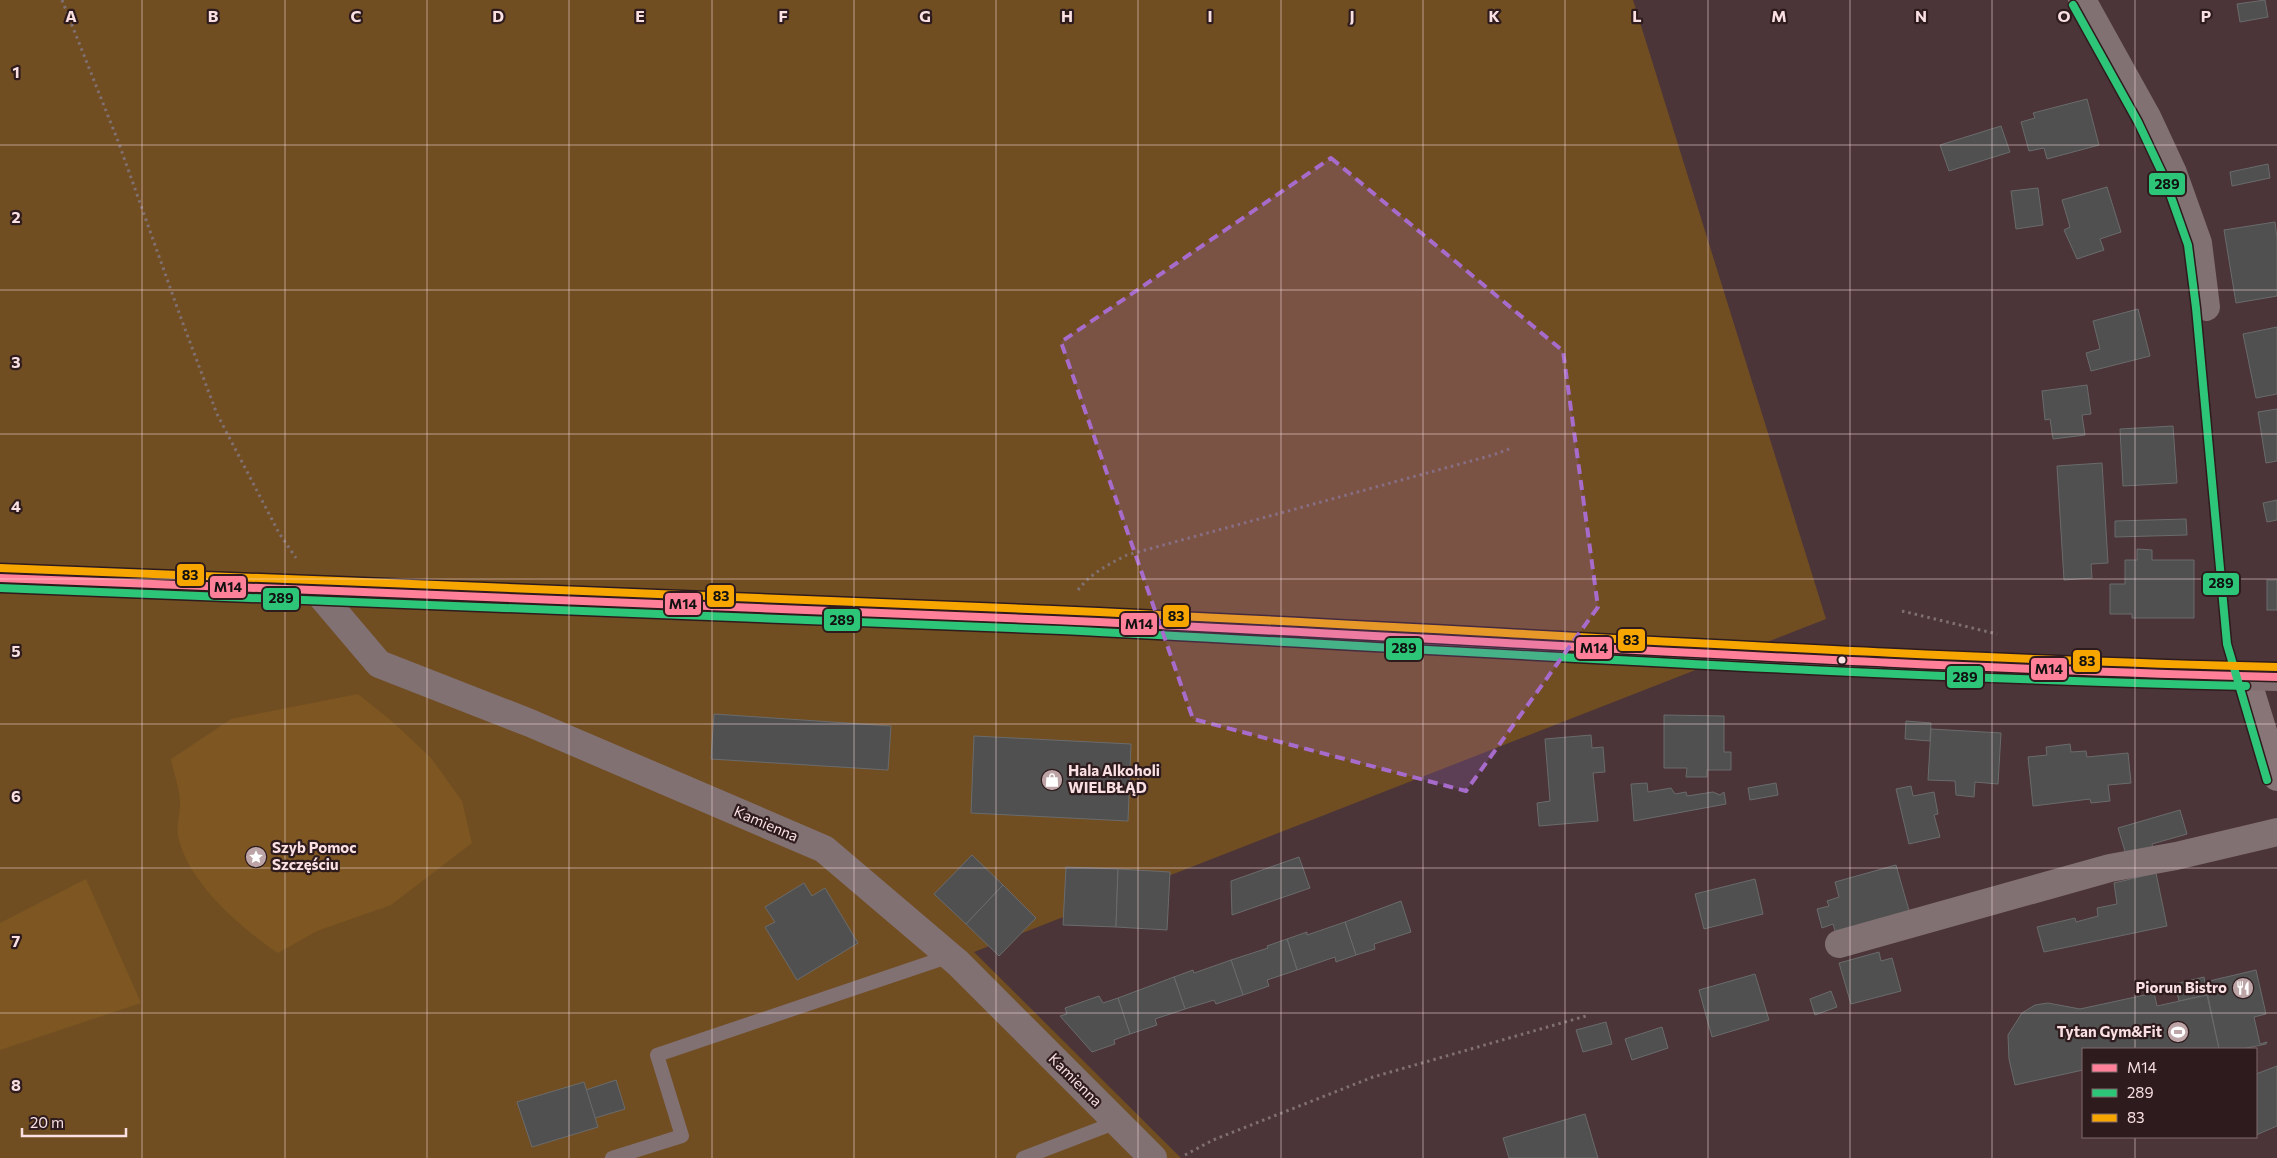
<svg xmlns="http://www.w3.org/2000/svg" width="2277" height="1158" font-family="Commissioner,sans-serif">
	<style>
		.green { fill: #714e22 }
		.forest { fill: #7d5621 }
		.building { fill: #505050; stroke: #6a6b6c }
		.lines { fill: none; stroke-linecap: round; stroke-linejoin: round }
		.path { stroke: #807072; stroke-width: 3; stroke-dasharray: 2.5 4; stroke-linecap: butt }
		.lane { stroke: #827173; stroke-width: 14 }
		.street { stroke: #827173; stroke-width: 28 }
		.secondary { stroke: #877577; stroke-width: 28 }
		.primary { stroke: #826e70; stroke-width: 28 }
		.bus-1-casing { stroke: #2e1b1d; stroke-width: 11 }
		.bus-2-casing { stroke: #2e1b1d; stroke-width: 11 }
		.bus-3-casing { stroke: #2e1b1d; stroke-width: 11 }
		.bus-1 { stroke: #ff8098; stroke-width: 8 }
		.bus-2 { stroke: #2dc577; stroke-width: 8 }
		.bus-3 { stroke: #f7a600; stroke-width: 8 }
		.marked { fill: #a76bcb; fill-opacity: 0.2; stroke: #a76bcb; stroke-width: 4; stroke-dasharray: 10 6; stroke-linejoin: round }
		.grid { fill: none; stroke: #fae0e2; stroke-width: 1; stroke-opacity: 0.55 }
		.bus-dot { fill: #fae0e2; stroke: #2e1b1d; stroke-width: 2 }
		.labels { text-anchor: middle; stroke-width: 4.5; stroke-linejoin: round; paint-order: stroke }
		.poi-label { font-size: 15px; font-weight: bold; fill: #fae0e2; stroke: #2e1b1d; text-anchor: start }
		.street-label { font-size: 15px; fill: #fae0e2; stroke: #2e1b1d }
		.grid-label { font-size: 16px; text-anchor: middle; font-weight: bold; fill: #fae0e2; stroke: #2e1b1d; stroke-width: 4.5; stroke-linejoin: round; paint-order: stroke }
		.line-badge { stroke: #2e1b1d; stroke-width: 2 }
		.pale-badge-label { font-size: 14px; text-anchor: middle; font-weight: bold; fill: #111 }
	</style>
	<rect width="100%" height="100%" fill="#4b3538"/>
	<path class="green" d="M0,0H1633L1826,619L974,952L1181,1158H0Z"/>
	<g class="forest">
		<path d="M358,694L394,723L431,758L462,801L472,843L391,905L317,931L278,953C241,928 186,881 178,835C176,824 181,812 180,801C179,787 174,773 171,759L231,719Z"/>
		<path d="M86,879L141,1003L0,1050V923Z"/>
	</g>
	<g class="building">
		<path d="M2265,0L2268,17L2240,22L2237,4Z"/>
		<path d="M2087,99L2099,145L2047,159L2044,148L2029,151L2021,122L2035,118L2033,113Z"/>
		<path d="M2001,126L2010,152L1949,171L1940,145Z"/>
		<path d="M2268,164L2270,178L2232,186L2230,172Z"/>
		<path d="M2107,187L2121,232L2100,239L2104,250L2077,259L2064,230L2070,227L2062,200Z"/>
		<path d="M2038,188L2043,225L2016,229L2011,191Z"/>
		<path d="M2275,222L2277,238V296L2236,303L2224,230Z"/>
		<path d="M2138,309L2150,356L2091,371L2086,353L2100,349L2093,321Z"/>
		<path d="M2277,327V394L2256,398L2243,334Z"/>
		<path d="M2087,385L2091,414L2082,415L2085,435L2053,439L2050,419L2045,420L2042,391Z"/>
		<path d="M2277,409V461L2266,463L2258,412Z"/>
		<path d="M2173,426L2177,483L2123,486L2120,429Z"/>
		<path d="M2102,463L2108,563L2091,564L2092,578L2064,580L2057,466Z"/>
		<path d="M2277,500V520L2267,522L2263,503Z"/>
		<path d="M2186,519L2187,535L2115,537V521Z"/>
		<path d="M2137,549L2152,550V560H2194V618H2132V614H2110V584H2125V560H2137Z"/>
		<rect x="2267" y="580" width="10" height="30"/>
		<path d="M714,714L891,726L888,770L711,759Z"/>
		<path d="M1664,715L1724,716V752H1731V770H1707V777H1686L1687,768H1664Z"/>
		<path d="M1906,721L1931,723L1930,741L1905,739Z"/>
		<path d="M1931,729L2001,733L1998,784L1975,782L1974,797L1956,795L1955,781L1928,780Z"/>
		<path d="M1591,735L1592,748L1603,747L1605,772L1593,773L1598,821L1539,826L1537,803L1550,801L1545,739Z"/>
		<path d="M974,736L1131,744L1128,821L971,813Z"/>
		<path d="M2070,744L2071,752L2086,751L2087,757L2128,753L2131,783L2108,785L2110,801L2091,803L2090,799L2033,806L2028,757L2047,755L2046,747Z"/>
		<path d="M1647,783L1648,792L1671,788L1675,794L1686,792L1687,796L1713,792L1720,795L1724,792L1726,804L1634,821L1631,784Z"/>
		<path d="M1776,783L1778,795L1750,800L1748,788Z"/>
		<path d="M1911,786L1913,796L1934,792L1938,814L1934,815L1940,837L1909,844L1896,789Z"/>
		<path d="M2180,810L2187,834L2152,844L2154,851L2127,858L2118,828Z"/>
		<path d="M972,855L1003,885L966,924L934,894Z"/>
		<path d="M1299,857L1310,888L1232,915L1231,881Z"/>
		<path d="M1896,865L1910,914L1836,934L1833,924L1822,928L1817,909L1829,906L1827,901L1839,897L1835,882Z"/>
		<path d="M1066,867L1118,869L1116,927L1063,925Z"/>
		<path d="M1118,869L1170,872L1167,930L1116,927Z"/>
		<path d="M2156,873L2167,926L2044,952L2037,927L2075,918L2076,922L2098,916L2097,908L2117,904L2114,883Z"/>
		<path d="M1755,879L1763,914L1704,929L1695,894Z"/>
		<path d="M804,883L812,896L825,888L858,943L797,980L765,927L775,922L765,907Z"/>
		<path d="M1003,885L1036,918L999,956L966,924Z"/>
		<path d="M1401,901L1411,932L1374,944L1375,949L1356,955L1345,922Z"/>
		<path d="M1345,922L1356,955L1336,962L1335,957L1297,970L1287,939L1307,932V935Z"/>
		<path d="M1287,939L1297,970L1267,980L1269,986L1243,995L1231,960L1268,948L1267,946Z"/>
		<path d="M1879,952L1881,961L1892,958L1901,991L1851,1004L1839,963Z"/>
		<path d="M1231,960L1243,995L1216,1004L1214,1000L1185,1009L1174,977L1193,970L1194,973Z"/>
		<path d="M2256,970L2266,1014L2254,1017L2260,1044L2267,1042L2266,1044L2242,1049H2219L2205,982Z"/>
		<path d="M1755,974L1769,1020L1712,1037L1699,990Z"/>
		<path d="M1174,977L1185,1009L1155,1019L1157,1025L1130,1034L1118,998Z"/>
		<path d="M2204,977L2207,995L2179,1001L2175,984Z"/>
		<path d="M1831,991L1837,1007L1815,1015L1810,999Z"/>
		<path d="M2154,993L2157,1006L2207,995L2219,1049H2083V1070L2015,1085L2009,1059L2008,1035L2022,1013L2035,1005L2048,1003L2080,1009Z"/>
		<path d="M1099,996L1103,1003L1118,998L1130,1034L1114,1040L1115,1044L1092,1052L1060,1016L1067,1014L1065,1008Z"/>
		<path d="M1606,1022L1612,1044L1583,1052L1576,1030Z"/>
		<path d="M1662,1027L1668,1048L1632,1060L1625,1039Z"/>
		<path d="M2277,1066V1126L2256,1135V1074Z"/>
		<path d="M616,1080L625,1109L595,1118L586,1090Z"/>
		<path d="M584,1082L598,1127L532,1147L517,1102Z"/>
		<path d="M1585,1114L1598,1158H1509L1503,1138Z"/>
	</g>
	<g class="lines">
		<g class="path">
			<path d="M62,0L118,141L182,321L217,414L279,533L296,558"/>
			<path d="M1078,590C1091,573 1109,564 1127,555L1493,455L1512,448"/>
			<path d="M1902,611L1997,634"/>
			<path d="M1185,1155L1213,1140L1373,1077L1586,1016"/>
		</g>
		<g class="lane">
			<path d="M612,1158L682,1136L657,1055L950,956"/>
			<path d="M1023,1158L1117,1122"/>
		</g>
		<g class="street">
			<path d="M2082,0L2147,117L2173,173L2198,243L2206,307"/>
			<path d="M317,591L379,664L530,723L824,849L958,963L1153,1158"/>
			<path d="M1839,944L2110,868L2176,856L2277,832"/>
		</g>
		<path class="secondary" d="M2246,676L2277,777"/>
		<path class="primary" d="M0,578L1055,620L1814,660L2110,673L2277,677"/>
		<g class="bus-1-casing">
			<path id="bus-1" d="M0,578C351,592 702,604 1053,620C1461,638 1869,667 2277,677"/>
		</g>
		<g class="bus-2-casing">
			<g id="bus-2">
				<path d="M2073,5L2138,122L2164,177L2188,245L2196,308L2227,644L2267,780"/>
				<path d="M0,588C354,602 708,613 1061,630C1456,650 1851,677 2246,686"/>
			</g>
		</g>
		<g class="bus-3-casing">
			<path id="bus-3" d="M0,568C351,582 702,594 1053,610C1461,628 1869,657 2277,667"/>
		</g>
		<use href="#bus-1" class="bus-1"/>
		<use href="#bus-2" class="bus-2"/>
		<use href="#bus-3" class="bus-3"/>
	</g>
	<path class="marked" d="M1331,158L1563,351L1598,607L1466,791L1193,719L1061,342Z"/>
	<path class="grid" d="M142,0V1158M285,0V1158M427,0V1158M569,0V1158M712,0V1158M854,0V1158M996,0V1158M1138,0V1158M1281,0V1158M1423,0V1158M1565,0V1158M1708,0V1158M1850,0V1158M1992,0V1158M2135,0V1049M0,145H2277M0,290H2277M0,434H2277M0,579H2277M0,724H2277M0,868H2277M0,1013H2277M2135,1137V1158"/>
	<defs>
		<g id="shop-disc" transform="scale(1.125)"><circle r="9.5" fill="#bda4a6" stroke="#2e1b1d"/><path d="M-5-2.5h2.3a2.7 3.5 0 0 1 5.4 0H5L5.5 6h-11ZM-1.5-2.5h3a1.5 2.3 0 0 0-3 0Z" fill="#fff"/></g>
		<g id="sight-disc" transform="scale(1.125)"><circle r="9.5" fill="#bda4a6" stroke="#2e1b1d"/><path d="M0-6L1.8-2.2L6-1.7L2.9 1.2L3.7 5.4L0 3.3L-3.7 5.4L-2.9 1.2L-6-1.7L-1.8-2.2Z" fill="#fff"/></g>
		<g id="restaurant-disc" transform="scale(1.125)"><circle r="9.5" fill="#bda4a6" stroke="#2e1b1d"/><path d="M-5-6h1v4h1v-4h1v4h1v-4h1v5L-1.5 .5V6h-2V.5L-5-1ZM5-6V6H3V1.5H1.5Q1.5-4 5-6Z" fill="#fff"/></g>
		<g id="stadium-disc" transform="scale(1.125)"><circle r="9.5" fill="#bda4a6" stroke="#2e1b1d"/><path d="M0-5a6.5 5 0 1 0 0 10a6.5 5 0 1 0 0-10ZM-3.5-1.8h7v3.6h-7Z" fill="#fff"/></g>
	</defs>
	<g fill-rule="evenodd">
		<use href="#shop-disc" x="1052" y="780"/>
		<use href="#sight-disc" x="256" y="857"/>
		<use href="#restaurant-disc" x="2243" y="988"/>
		<use href="#stadium-disc" x="2178" y="1032"/>
	</g>
	<circle class="bus-dot" cx="1842" cy="660" r="4.5"/>
	<g class="labels">
		<g class="poi-label">
			<text x="1068" y="776">Hala Alkoholi<tspan x="1068" dy="17">WIELBŁĄD</tspan></text>
			<text x="272" y="853">Szyb Pomoc<tspan x="272" dy="17">Szczęściu</tspan></text>
			<text x="2227" y="993" text-anchor="end">Piorun Bistro</text>
			<text x="2162" y="1037" text-anchor="end">Tytan Gym&amp;Fit</text>
		</g>
		<g class="street-label">
			<text transform="translate(766 824) rotate(23)" y="5">Kamienna</text>
			<text transform="translate(1075 1080) rotate(45)" y="5">Kamienna</text>
		</g>
	</g>
	<g class="grid-label">
		<text x="71" y="22">A</text>
		<text x="213" y="22">B</text>
		<text x="356" y="22">C</text>
		<text x="498" y="22">D</text>
		<text x="640" y="22">E</text>
		<text x="783" y="22">F</text>
		<text x="925" y="22">G</text>
		<text x="1067" y="22">H</text>
		<text x="1210" y="22">I</text>
		<text x="1352" y="22">J</text>
		<text x="1494" y="22">K</text>
		<text x="1637" y="22">L</text>
		<text x="1779" y="22">M</text>
		<text x="1921" y="22">N</text>
		<text x="2064" y="22">O</text>
		<text x="2206" y="22">P</text>
		<text x="16" y="78">1</text>
		<text x="16" y="223">2</text>
		<text x="16" y="368">3</text>
		<text x="16" y="512">4</text>
		<text x="16" y="657">5</text>
		<text x="16" y="802">6</text>
		<text x="16" y="947">7</text>
		<text x="16" y="1091">8</text>
	</g>
	<g class="line-badge">
		<rect x="2148" y="172" width="38" height="24" rx="5" fill="#2dc577"/>
		<rect x="176" y="563" width="29" height="24" rx="5" fill="#f7a600"/>
		<rect x="2202" y="572" width="38" height="24" rx="5" fill="#2dc577"/>
		<rect x="209" y="575" width="38" height="24" rx="5" fill="#ff8098"/>
		<rect x="706" y="584" width="29" height="24" rx="5" fill="#f7a600"/>
		<rect x="262" y="587" width="38" height="24" rx="5" fill="#2dc577"/>
		<rect x="664" y="592" width="38" height="24" rx="5" fill="#ff8098"/>
		<rect x="1162" y="604" width="28" height="24" rx="5" fill="#f7a600"/>
		<rect x="823" y="608" width="38" height="24" rx="5" fill="#2dc577"/>
		<rect x="1120" y="612" width="38" height="24" rx="5" fill="#ff8098"/>
		<rect x="1617" y="628" width="29" height="24" rx="5" fill="#f7a600"/>
		<rect x="1575" y="636" width="38" height="24" rx="5" fill="#ff8098"/>
		<rect x="1385" y="637" width="38" height="24" rx="5" fill="#2dc577"/>
		<rect x="2072" y="649" width="29" height="24" rx="5" fill="#f7a600"/>
		<rect x="2030" y="657" width="38" height="24" rx="5" fill="#ff8098"/>
		<rect x="1946" y="665" width="38" height="24" rx="5" fill="#2dc577"/>
	</g>
	<g class="pale-badge-label">
		<text x="2167" y="189">289</text>
		<text x="190" y="580">83</text>
		<text x="2221" y="588">289</text>
		<text x="228" y="592">M14</text>
		<text x="721" y="601">83</text>
		<text x="281" y="603">289</text>
		<text x="683" y="609">M14</text>
		<text x="1176" y="621">83</text>
		<text x="842" y="625">289</text>
		<text x="1139" y="629">M14</text>
		<text x="1631" y="645">83</text>
		<text x="1594" y="653">M14</text>
		<text x="1404" y="653">289</text>
		<text x="2087" y="666">83</text>
		<text x="2049" y="674">M14</text>
		<text x="1965" y="682">289</text>
	</g>
	<rect x="2082" y="1048" width="175" height="90" fill="#2e1b1d" stroke="#806a6c"/>
	<rect x="2092" y="1064" width="25" height="8" fill="#ff8098" stroke="#806a6c"/>
	<text x="2127" y="1073" font-size="15" fill="#fae0e2">M14</text>
	<rect x="2092" y="1089" width="25" height="8" fill="#2dc577" stroke="#806a6c"/>
	<text x="2127" y="1098" font-size="15" fill="#fae0e2">289</text>
	<rect x="2092" y="1114" width="25" height="8" fill="#f7a600" stroke="#806a6c"/>
	<text x="2127" y="1123" font-size="15" fill="#fae0e2">83</text>
	<path d="M22 1128v8h104v-8" fill="none" stroke="#fae0e2" stroke-width="2.5"/>
	<text x="30" y="1128" font-size="15" fill="#fae0e2" stroke="#2e1b1d" stroke-width="4" paint-order="stroke">20 m</text>
</svg>
